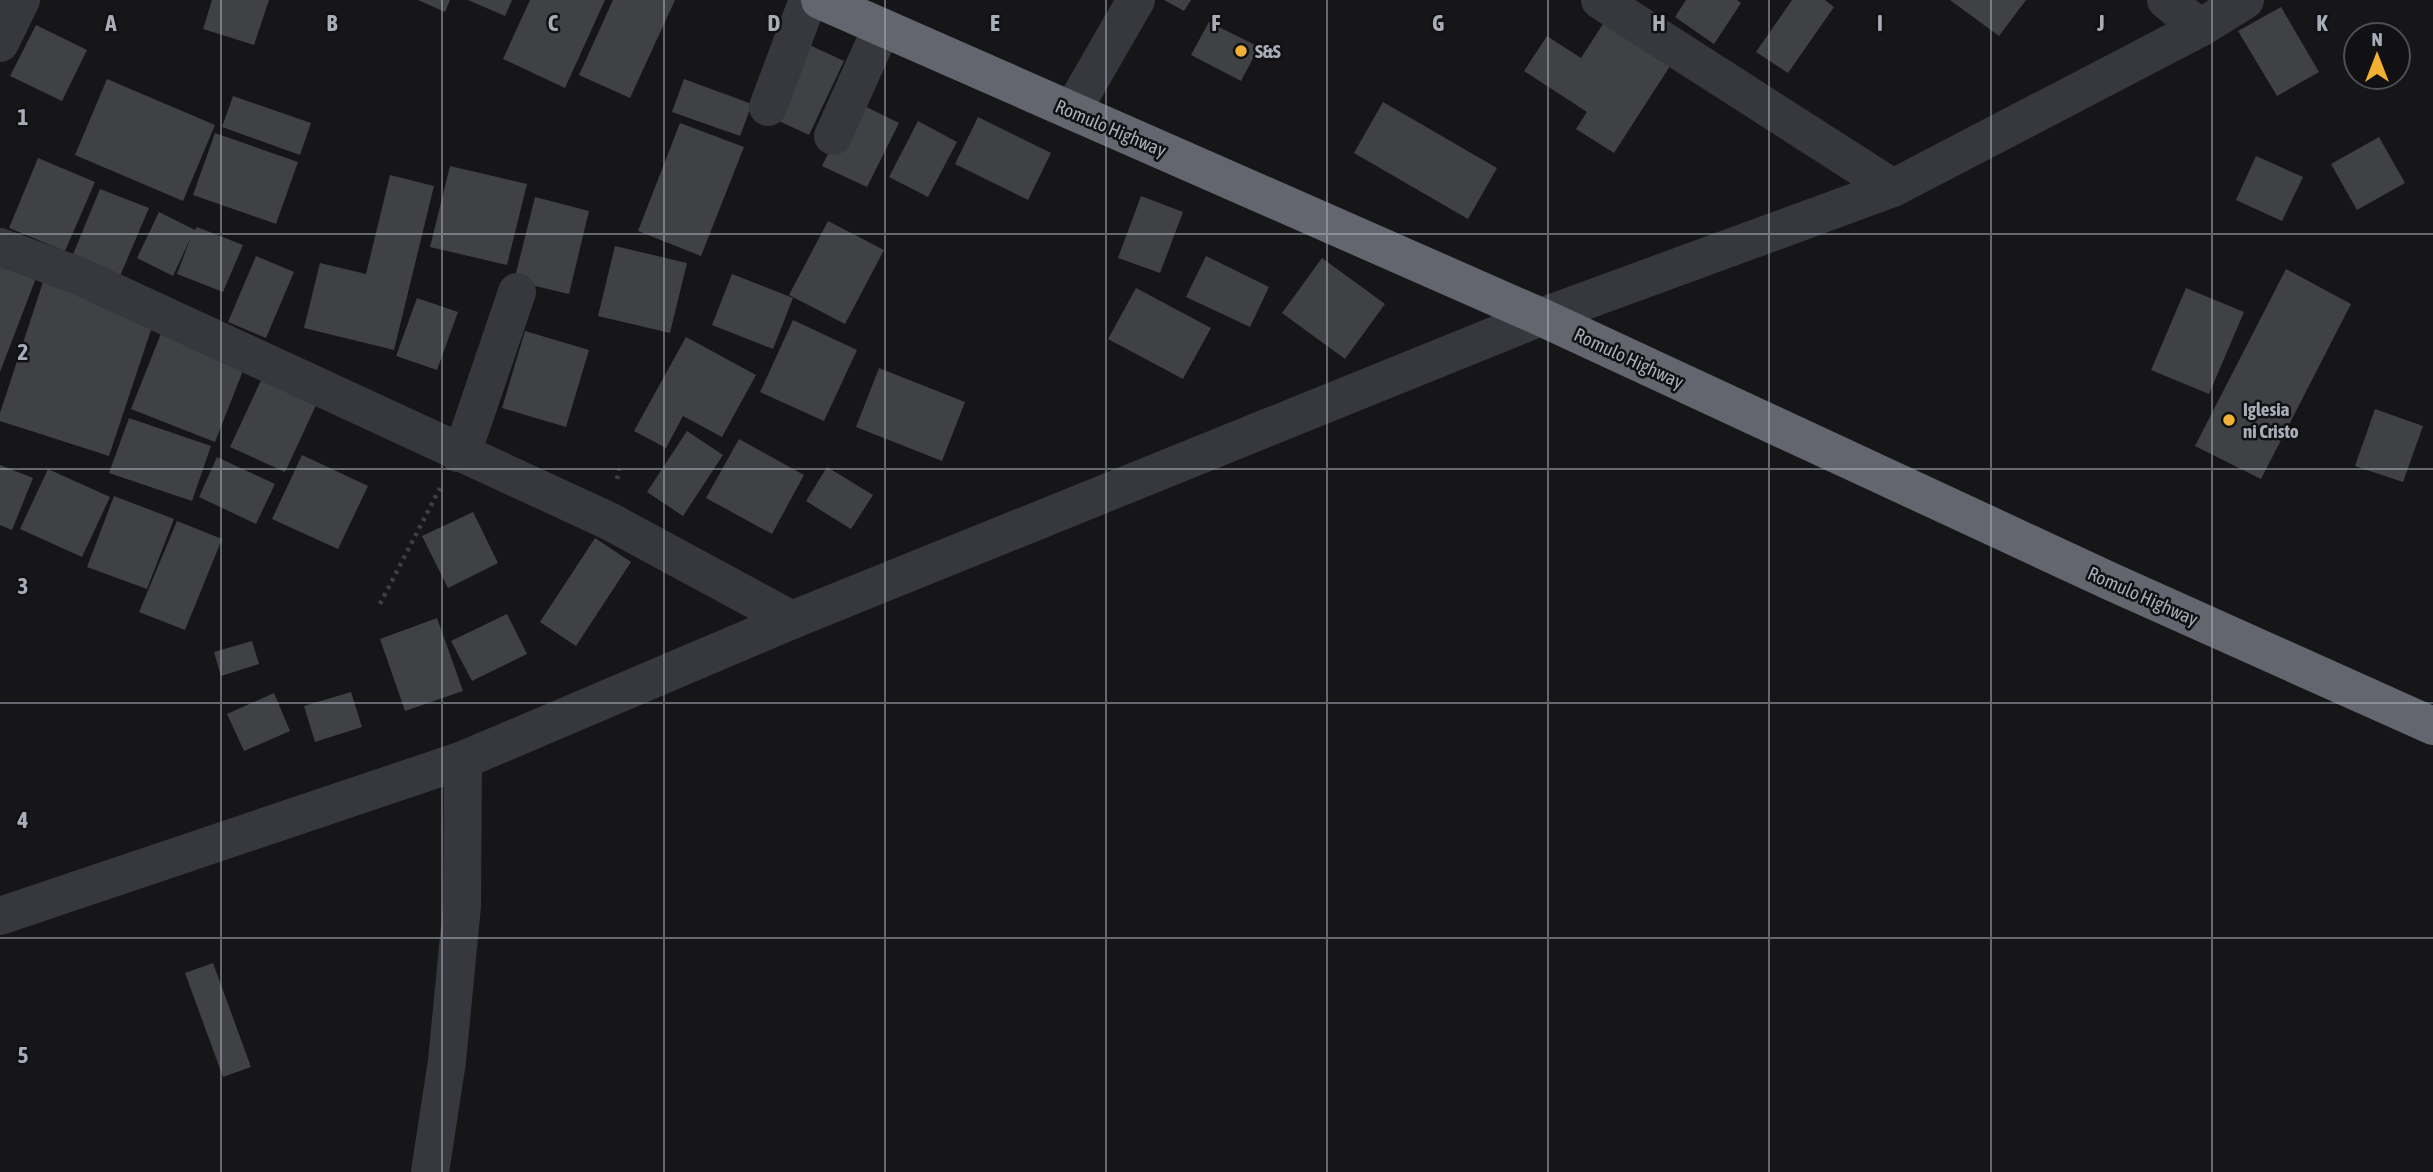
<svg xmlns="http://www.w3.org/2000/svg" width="2433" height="1172" font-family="'Asap Condensed',sans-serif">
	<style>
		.building { fill: #404145 }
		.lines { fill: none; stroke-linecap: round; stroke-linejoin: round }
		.path { stroke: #3d3f44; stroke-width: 4.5; stroke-dasharray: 3.5 5; stroke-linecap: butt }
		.minor { stroke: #37383d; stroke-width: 38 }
		.highway { stroke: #63666e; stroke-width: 38 }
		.grid { fill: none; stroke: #a8adb8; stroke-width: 2; stroke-opacity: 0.55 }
		.poi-dot { fill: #f2b134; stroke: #111113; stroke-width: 2.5 }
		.labels { text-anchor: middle; stroke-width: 5; stroke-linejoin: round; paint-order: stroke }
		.poi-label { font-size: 19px; font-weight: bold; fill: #a8adb8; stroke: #111113; text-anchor: start }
		.street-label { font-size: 19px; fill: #a8adb8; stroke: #111113 }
		.grid-label { font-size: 23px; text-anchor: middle; font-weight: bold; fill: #a8adb8; stroke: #111113; stroke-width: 5; stroke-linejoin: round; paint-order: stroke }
	</style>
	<rect width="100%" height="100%" fill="#161618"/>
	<g class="building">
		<path d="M212,0H269L254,45L203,29Z"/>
		<path d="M418,0H450L445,12Z"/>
		<path d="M468,0H512L505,16Z"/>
		<path d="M530,0H605L565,88L503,59Z"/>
		<path d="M613,0H675L630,98L579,75Z"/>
		<path d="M1164,0H1191L1184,11Z"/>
		<path d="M1686,0H1737L1741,3L1714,44L1675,17Z"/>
		<path d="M1792,0H1825L1834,7L1788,73L1756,52Z"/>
		<path d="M1950,0H2026L1999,36Z"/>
		<path d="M2281,7L2319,72L2277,96L2238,31Z"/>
		<path d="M1209,22L1259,47L1241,81L1191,55Z"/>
		<path d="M1603,24L1670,66L1614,153L1576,129L1587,112L1524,71L1547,36L1581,58Z"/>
		<path d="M36,25L87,50L62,101L10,76Z"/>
		<path d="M803,42L844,61L809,135L768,116Z"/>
		<path d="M107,79L215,125L183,201L75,155Z"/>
		<path d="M684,79L752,104L740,136L672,112Z"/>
		<path d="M233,96L311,123L300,155L222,127Z"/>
		<path d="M854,101L899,123L867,187L822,166Z"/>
		<path d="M1383,102L1497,168L1468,219L1354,153Z"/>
		<path d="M978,117L1051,153L1028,200L955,164Z"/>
		<path d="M918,121L957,142L928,197L889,177Z"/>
		<path d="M680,123L744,147L701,256L638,231Z"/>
		<path d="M215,133L298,162L276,224L193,195Z"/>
		<path d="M2379,137L2405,183L2357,210L2331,164Z"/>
		<path d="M2256,156L2303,177L2282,221L2236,200Z"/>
		<path d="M38,158L95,182L65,251L9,228Z"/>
		<path d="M450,166L527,184L507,265L430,247Z"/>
		<path d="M390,175L434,186L394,350L304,328L320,263L366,274Z"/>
		<path d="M100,189L149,208L117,283L69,264Z"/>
		<path d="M1141,196L1183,212L1160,273L1118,258Z"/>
		<path d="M535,197L589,211L569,294L514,281Z"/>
		<path d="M159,212L195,230L197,227L243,245L223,292L177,274L191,237L173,276L137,258Z"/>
		<path d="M828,221L884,250L845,324L789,295Z"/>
		<path d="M615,246L687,263L670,333L598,316Z"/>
		<path d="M256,256L294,272L266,338L228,322Z"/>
		<path d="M1206,256L1269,287L1250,327L1186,297Z"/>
		<path d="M1322,258L1385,304L1345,359L1282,313Z"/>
		<path d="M0,264L36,278L0,372Z"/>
		<path d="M2286,269L2351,304L2261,479L2195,446Z"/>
		<path d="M732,274L793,298L773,349L712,325Z"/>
		<path d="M44,279L156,315L109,456L0,421V413Z"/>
		<path d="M1136,288L1211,328L1183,379L1108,339Z"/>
		<path d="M2186,288L2244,312L2209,394L2151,370Z"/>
		<path d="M417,298L458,312L437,370L396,356Z"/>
		<path d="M793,320L857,350L824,421L760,392Z"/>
		<path d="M162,331L246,363L215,442L131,409Z"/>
		<path d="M525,331L589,350L566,427L502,408Z"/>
		<path d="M686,337L756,375L722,437L683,416L666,448L634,431Z"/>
		<path d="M879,368L965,402L942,461L856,427Z"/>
		<path d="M264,374L319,399L285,472L230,447Z"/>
		<path d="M2375,409L2423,426L2403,482L2355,466Z"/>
		<path d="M129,418L211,446L192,501L109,473Z"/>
		<path d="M687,431L723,455L683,516L647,492Z"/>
		<path d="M739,439L804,475L772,534L706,498Z"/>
		<path d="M302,455L368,486L338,549L272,519Z"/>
		<path d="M217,457L275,484L256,524L199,497Z"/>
		<path d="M0,465L33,478L12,530L0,525Z"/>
		<path d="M827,467L873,495L851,529L806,501Z"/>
		<path d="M48,469L110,497L82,557L20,529Z"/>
		<path d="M114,496L174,519L147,589L87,567Z"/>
		<path d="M473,512L498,563L448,588L422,536Z"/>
		<path d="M177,521L222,539L185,630L139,612Z"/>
		<path d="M595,538L631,562L576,646L540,622Z"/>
		<path d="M507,614L527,654L472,681L451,641Z"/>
		<path d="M437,618L463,691L405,711L380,639Z"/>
		<path d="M252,641L259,664L221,676L214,652Z"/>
		<path d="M351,692L362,727L315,742L304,706Z"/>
		<path d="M274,693L290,731L244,751L227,714Z"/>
		<path d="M213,963L251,1067L223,1077L185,973Z"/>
	</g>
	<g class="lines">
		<g class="path">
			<path d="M617,479L619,469"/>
			<path d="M380,604L440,488"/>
		</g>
		<g class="minor">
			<path d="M1600,0L1893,188"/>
			<path d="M2166,0L2200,28"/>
			<path d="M0,43L21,0"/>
			<path d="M768,107L808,0"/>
			<path d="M1072,111L1136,0"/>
			<path d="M833,136L882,27"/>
			<path d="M0,247L79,276L609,521L792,620"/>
			<path d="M458,453L469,433L517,292"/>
			<path d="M0,916L463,760L792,620L1541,317L1893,188L2200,28L2245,0"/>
			<path d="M430,1172L447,1061L462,906L463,760"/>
		</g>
		<path class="highway" d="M820,0L1541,317L2114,583L2433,726"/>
	</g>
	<path class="grid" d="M221,0V1172M442,0V1172M664,0V1172M885,0V1172M1106,0V1172M1327,0V1172M1548,0V1172M1769,0V1172M1991,0V1172M2212,0V1172M0,234H2433M0,469H2433M0,703H2433M0,938H2433"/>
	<g class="poi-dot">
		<circle cx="1241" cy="51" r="7"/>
		<circle cx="2229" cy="420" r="7"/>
	</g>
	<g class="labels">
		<g class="poi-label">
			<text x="1255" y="58">S&amp;S</text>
			<text x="2243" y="416">Iglesia<tspan x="2243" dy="22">ni Cristo</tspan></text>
		</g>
		<g class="street-label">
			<text transform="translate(1111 128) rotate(23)" y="7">Romulo Highway</text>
			<text transform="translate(1629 358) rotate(25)" y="7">Romulo Highway</text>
			<text transform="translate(2143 596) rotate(24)" y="7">Romulo Highway</text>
		</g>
	</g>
	<g class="grid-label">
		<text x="111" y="31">A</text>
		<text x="332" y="31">B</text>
		<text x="553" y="31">C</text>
		<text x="774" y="31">D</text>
		<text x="995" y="31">E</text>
		<text x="1216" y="31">F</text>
		<text x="1438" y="31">G</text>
		<text x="1659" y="31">H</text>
		<text x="1880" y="31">I</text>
		<text x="2101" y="31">J</text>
		<text x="2322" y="31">K</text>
		<text x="23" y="125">1</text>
		<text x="23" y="360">2</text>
		<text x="23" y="594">3</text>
		<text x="23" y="828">4</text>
		<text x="23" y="1063">5</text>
	</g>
	<g transform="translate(2377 56)"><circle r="33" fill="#111113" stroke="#4d4f55" stroke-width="2"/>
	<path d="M0-5L12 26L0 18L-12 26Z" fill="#f2b134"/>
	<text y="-10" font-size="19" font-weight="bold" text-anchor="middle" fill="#a8adb8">N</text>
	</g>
</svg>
